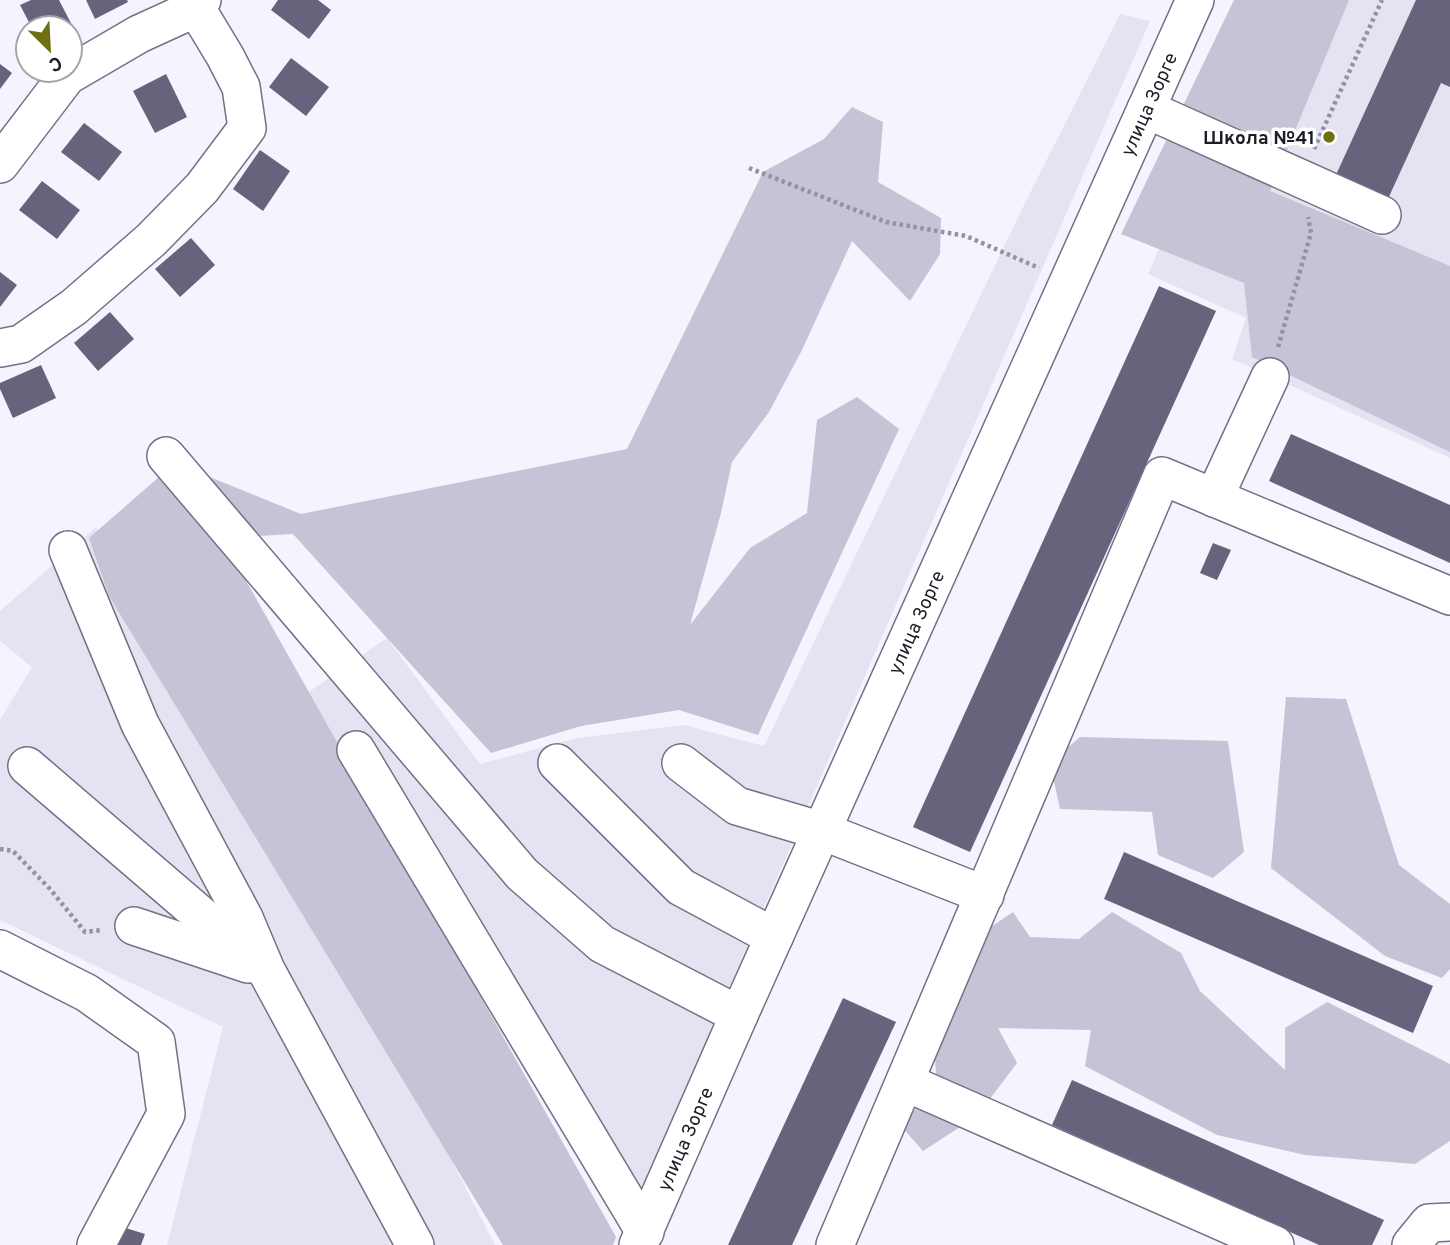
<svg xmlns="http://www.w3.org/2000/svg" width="1450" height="1245" font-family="Overpass,sans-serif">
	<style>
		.built { fill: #e5e3f1 }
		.green { fill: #c5c3d6 }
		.building { fill: #66637d }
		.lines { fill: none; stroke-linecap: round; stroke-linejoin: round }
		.minor-casing { stroke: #737088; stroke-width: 40 }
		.path { stroke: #94939d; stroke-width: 4.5; stroke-dasharray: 3.5 3.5; stroke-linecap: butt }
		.minor { stroke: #fff; stroke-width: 37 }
		.poi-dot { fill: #6d6f12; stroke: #fff; stroke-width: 2.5 }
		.labels { text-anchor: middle; stroke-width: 7; stroke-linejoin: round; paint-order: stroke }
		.street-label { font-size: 19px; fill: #1e1d27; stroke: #fff }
		.poi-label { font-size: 19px; font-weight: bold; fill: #1e1d27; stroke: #fff; text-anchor: end }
	</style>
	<rect width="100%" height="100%" fill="#f4f3fe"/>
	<g class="built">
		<path d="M1270,0H1450V458L1232,359L1246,318L1148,274Z"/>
		<path d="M1120,14L1150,21L623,1232L303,696L387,638L480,764L577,738L684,725L764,746L1024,205Z"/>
		<path d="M96,527L313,892L495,1245H167L223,1027L0,920V720L32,667L0,641V611Z"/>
	</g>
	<g class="green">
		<path d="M1234,0H1349L1270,191L1450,266V452L1252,357L1244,283L1121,234Z"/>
		<path d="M852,107L883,122L878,182L941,218L940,254L910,301L852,241L802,350L769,412L732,462L721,513L690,625L750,548L807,513L817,420L857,397L899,429L758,735L679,710L581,726L491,753L293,534L222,538L616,1237L613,1245H503L109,596L89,538L175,463L301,514L627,449L763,172L824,139Z"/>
		<path d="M1286,697L1346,699L1399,865L1450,904V969L1442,978L1385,956L1271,868Z"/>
		<path d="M1080,737L1228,741L1244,852L1213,878L1158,855L1152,812L1060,809L1050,763Z"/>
		<path d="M1013,912L1030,937L1079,939L1112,912L1181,953L1200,991L1285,1070V1028L1327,1002L1450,1064V1141L1415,1164L1305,1155L1217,1135L1085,1066L1091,1030L998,1028L1017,1063L977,1116L923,1151L900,1125L937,1087L933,1034L973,939Z"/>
	</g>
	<g class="building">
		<path d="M31,0H59L75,31L70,34V28H32L20,5Z"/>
		<path d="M86,0H127L128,2L95,19Z"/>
		<path d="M278,0H318L331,10L309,39L271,10Z"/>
		<path d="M1416,0H1450V87L1441,83L1387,201L1335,177Z"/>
		<path d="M291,58L329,87L306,116L269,87Z"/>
		<path d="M0,64L12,73L0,89Z"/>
		<path d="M166,74L187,117L155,133L133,91Z"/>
		<path d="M84,123L122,152L99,181L61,152Z"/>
		<path d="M260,150L290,171L263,211L233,189Z"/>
		<path d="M42,181L80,210L57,239L19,210Z"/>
		<path d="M191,238L215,265L180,297L155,269Z"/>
		<path d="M0,272L17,285L0,307Z"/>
		<path d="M1159,286L1216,311L970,852L913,827Z"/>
		<path d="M110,312L134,339L98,371L74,343Z"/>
		<path d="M41,365L56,398L13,418L0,389V383Z"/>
		<path d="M1291,434L1450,505V563L1269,481Z"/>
		<path d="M1213,543L1231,550L1217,580L1200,573Z"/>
		<path d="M1124,852L1433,986L1413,1033L1104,899Z"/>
		<path d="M843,998L896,1022L792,1245H728Z"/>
		<path d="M1072,1080L1384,1220L1372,1245H1319L1052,1125Z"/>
		<path d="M116,1225L145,1234L141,1245H109Z"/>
	</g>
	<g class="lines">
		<g class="minor-casing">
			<g id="minor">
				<path d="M1146,109L1382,215"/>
				<path d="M0,164L67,76L139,34L196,8L202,0"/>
				<path d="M0,348L21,344L74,307L151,240L202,188L247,128L241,87L225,56L196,8"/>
				<path d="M166,456L522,874L602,944L739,1015"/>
				<path d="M1214,498L1270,377"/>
				<path d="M68,550L140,724L244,918L266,970L415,1245"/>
				<path d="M356,750L645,1232"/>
				<path d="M557,763L681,887L774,937"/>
				<path d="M681,763L737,806L822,831L985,895"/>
				<path d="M27,766L260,966"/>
				<path d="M134,926L248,964"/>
				<path d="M0,949L87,993L156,1042L166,1114L96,1245"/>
				<path d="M905,1082L1275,1245"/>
				<path id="s1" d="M638,1245L739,1015L1195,0"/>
				<path d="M835,1245L1162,476L1450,596"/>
				<path d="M1411,1245L1429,1223L1450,1222"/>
			</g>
		</g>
		<g class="path">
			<path d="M1314,149L1382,0"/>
			<path d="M749,168L886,222L966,236L1039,268"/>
			<path d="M1278,347L1311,233L1308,217"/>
			<path d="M0,849L13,851L50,889L85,932L102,930"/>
		</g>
		<use href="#minor" class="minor"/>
	</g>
	<circle class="poi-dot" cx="1329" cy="137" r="7"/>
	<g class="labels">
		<g class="street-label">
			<text dy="7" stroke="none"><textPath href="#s1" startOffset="1250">улица Зорге</textPath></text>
			<text dy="7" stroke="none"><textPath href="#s1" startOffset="682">улица Зорге</textPath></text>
			<text dy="7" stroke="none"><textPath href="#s1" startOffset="116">улица Зорге</textPath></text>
		</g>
		<g class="poi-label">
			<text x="1315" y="144">Школа №41</text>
		</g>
	</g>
	<g transform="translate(49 49) rotate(156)"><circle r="33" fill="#ffffff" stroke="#a5a5a9" stroke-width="2"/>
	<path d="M0-5L12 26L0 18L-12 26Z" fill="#6d6f12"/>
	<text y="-10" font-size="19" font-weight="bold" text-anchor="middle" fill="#1e1d27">С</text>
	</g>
</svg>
